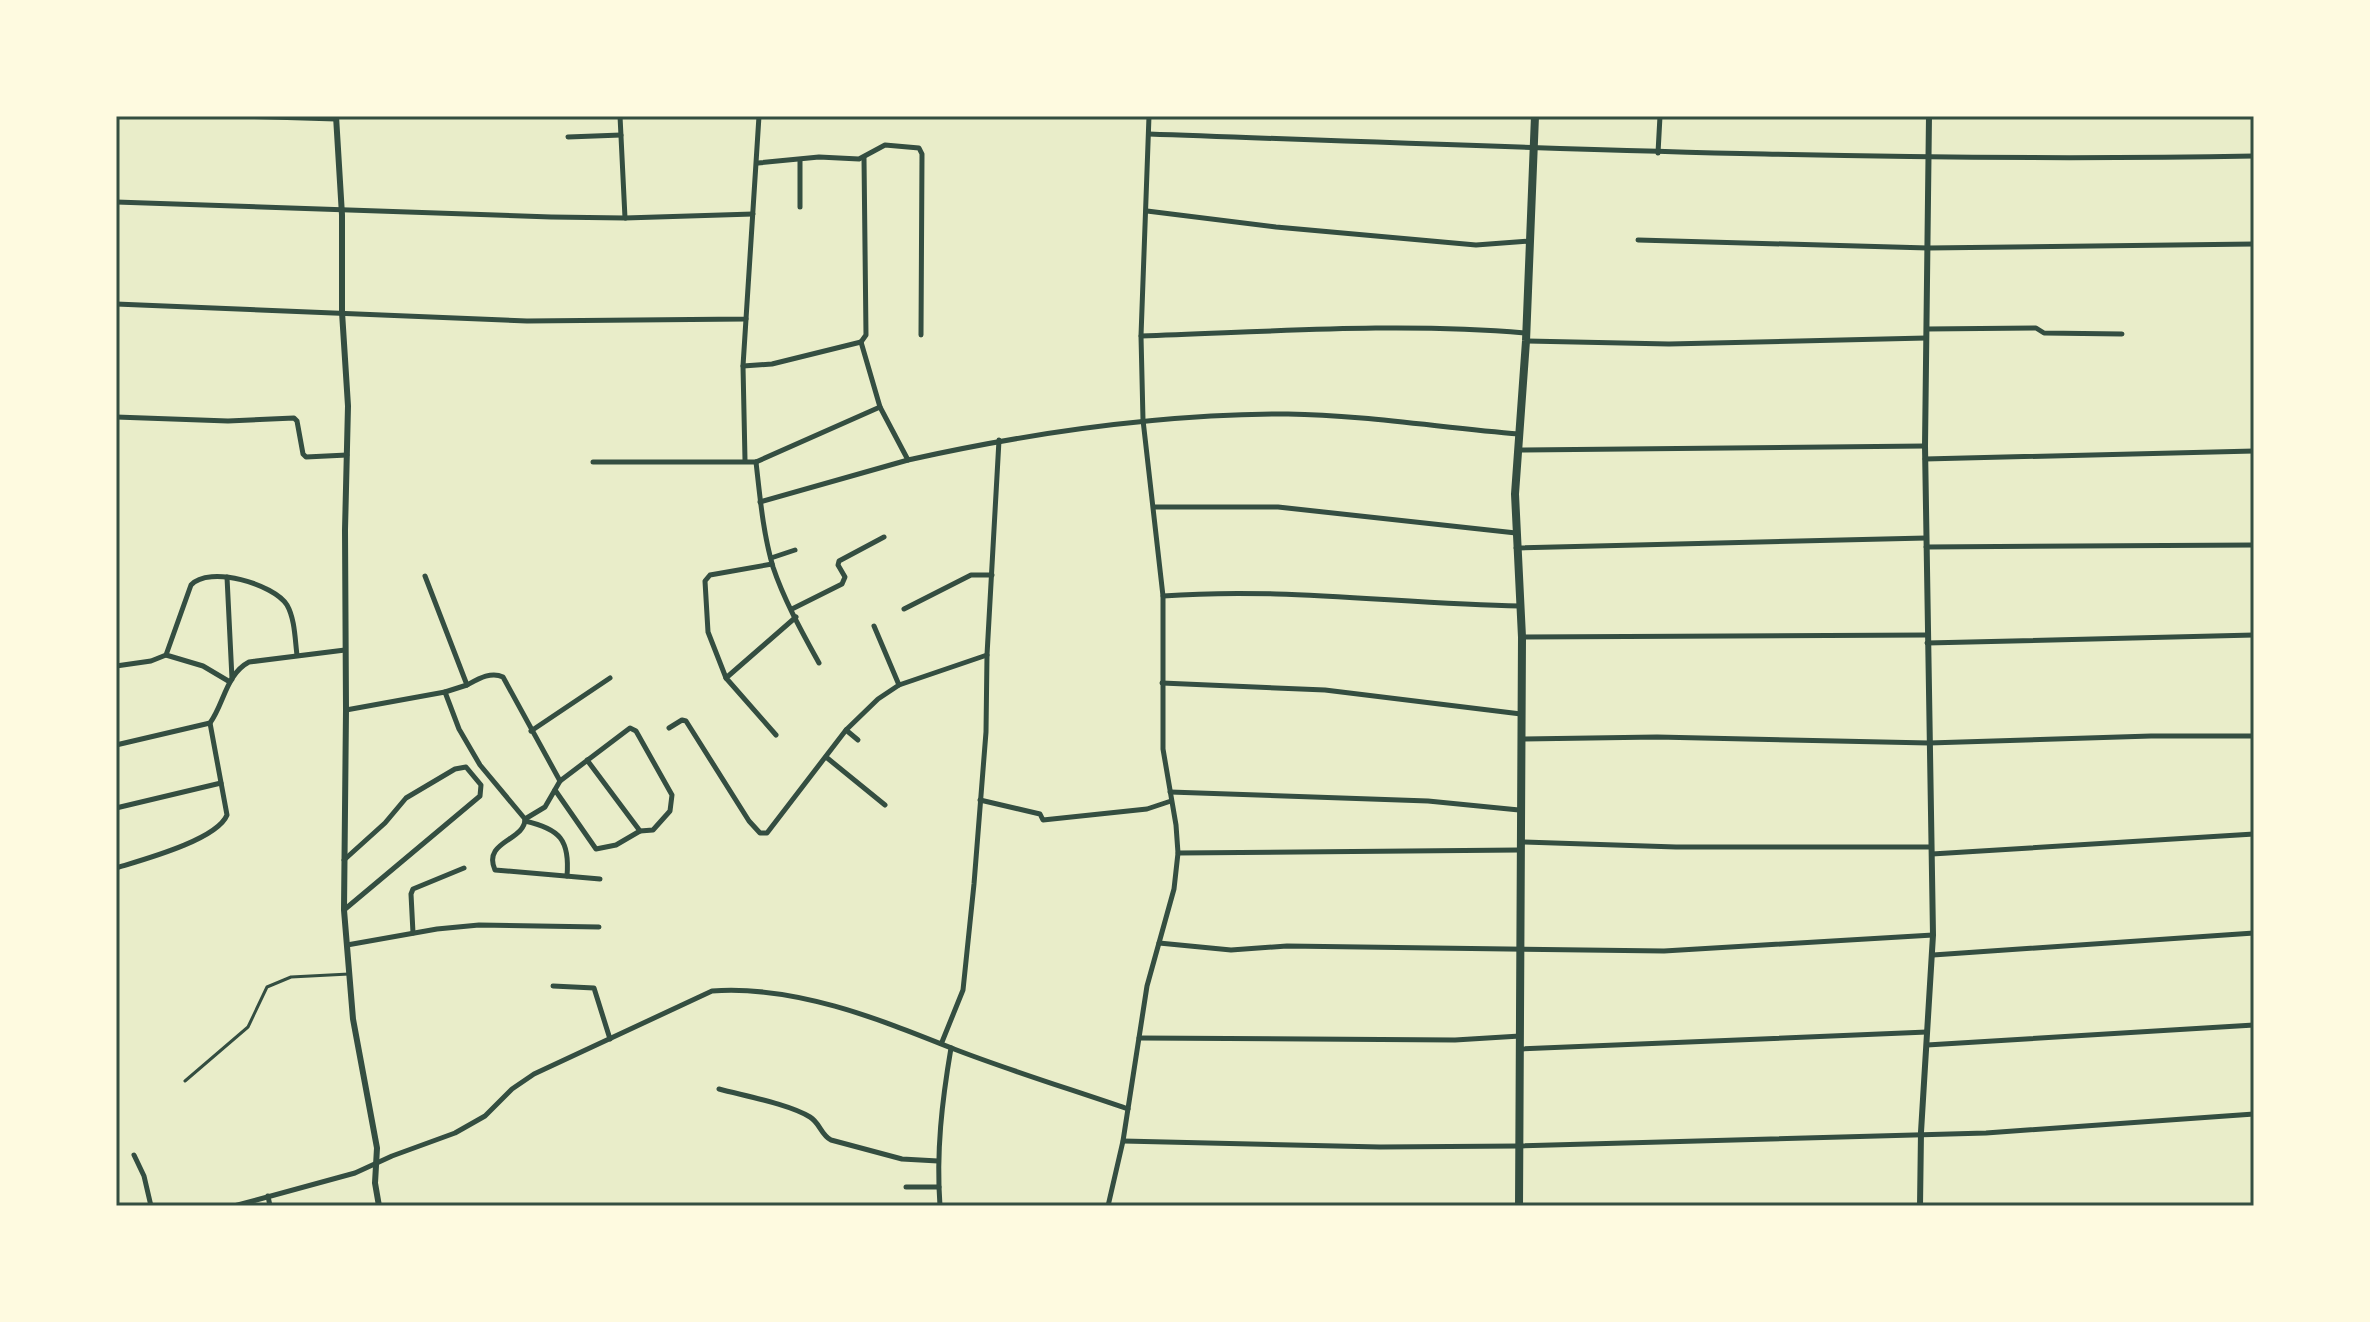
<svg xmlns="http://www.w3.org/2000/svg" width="2370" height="1322" font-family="Lato,sans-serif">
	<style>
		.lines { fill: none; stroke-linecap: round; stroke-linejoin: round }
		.service { stroke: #344e41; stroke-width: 3 }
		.minor { stroke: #344e41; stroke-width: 5 }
		.tertiary { stroke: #344e41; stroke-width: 6 }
		.primary { stroke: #344e41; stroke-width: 8 }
		.neatline { fill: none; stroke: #344e41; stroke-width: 3 }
	</style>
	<rect width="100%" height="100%" fill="#e9edc9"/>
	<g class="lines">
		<path class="service" d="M185,1081L248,1027L267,987L291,977L349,974"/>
		<g class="minor">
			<path d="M237,116L336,119"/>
			<path d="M620,116L625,218"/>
			<path d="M1149,134C1517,147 1885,163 2254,156"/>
			<path d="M568,137L621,135"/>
			<path d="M1658,153L1660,116"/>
			<path d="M758,163L819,157L859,159L885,145L919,148L922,154L921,335"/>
			<path d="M116,202L551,217L625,218L753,214"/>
			<path d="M800,207V160"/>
			<path d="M1147,211L1276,227L1476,245L1530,241"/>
			<path d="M1638,240L1928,248L2254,244"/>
			<path d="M116,304L527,321L746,319L759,116"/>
			<path d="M1927,329L2036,328L2044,333L2122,334"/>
			<path d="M1141,336C1268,332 1399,322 1525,333"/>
			<path d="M1527,341L1669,344L1926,338"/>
			<path d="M861,342L866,335L864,158"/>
			<path d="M861,342L880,407"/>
			<path d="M743,366L772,364L861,342"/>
			<path d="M116,417L228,421L294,418L297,421L303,454L306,457L347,455"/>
			<path d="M1518,450L1925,446"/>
			<path d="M1925,459L2254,451"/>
			<path d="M745,460L743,366L746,319"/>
			<path d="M593,462H756"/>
			<path d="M756,462L880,407L908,460C1034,432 1159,414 1288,414C1363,415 1444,428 1519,434"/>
			<path d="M756,462C760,497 763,533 773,567C784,600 802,632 819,663"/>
			<path d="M760,502L908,460"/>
			<path d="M1154,507H1278L1516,533"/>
			<path d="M1926,547L2254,545"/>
			<path d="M1516,548L1926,538"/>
			<path d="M771,558L795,550"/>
			<path d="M425,576L467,685L445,692"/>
			<path d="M227,577L232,679"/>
			<path d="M1163,596C1283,587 1400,604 1520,606"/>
			<path d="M792,609L842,584L845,577L838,565L839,561L884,537"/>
			<path d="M904,609L971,575H992"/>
			<path d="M874,626L899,685"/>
			<path d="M1522,637L1927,635"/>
			<path d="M1927,643L2254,635"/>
			<path d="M166,655L203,666L230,682"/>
			<path d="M116,666L151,661L166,655L191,585C209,565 274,584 287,605C295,619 295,640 297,655"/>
			<path d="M726,678L708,632L705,581L710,575L772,564"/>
			<path d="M1162,683L1325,690L1521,714"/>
			<path d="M467,685C478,679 491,671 503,677L560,781"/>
			<path d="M346,710L445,692L459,729L480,765L525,819C525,841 482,841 495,870L600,879"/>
			<path d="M669,728L682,720L686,721L749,821L760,833H767L846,730L878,699L899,685L987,655"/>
			<path d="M846,730L858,740"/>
			<path d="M531,731L610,678"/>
			<path d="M776,735L726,678L796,617"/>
			<path d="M1522,739L1657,737L1929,743L2151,736H2254"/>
			<path d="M116,745L210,723C224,704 226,674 249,662L345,650"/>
			<path d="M826,757L885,805"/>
			<path d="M555,790L596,849L616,845L640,831"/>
			<path d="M1170,792L1428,801L1519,810"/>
			<path d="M980,800L1040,814L1043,820L1147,809L1171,801"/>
			<path d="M116,808L221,783"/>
			<path d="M525,819L545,807L560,781L630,728L636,731L672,795L670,811L653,830L640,831L587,760"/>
			<path d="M525,821C560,829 570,840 567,876"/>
			<path d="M1521,842L1676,847H1931"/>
			<path d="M1178,853L1519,850"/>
			<path d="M1932,854L2254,834"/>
			<path d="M116,868C142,860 217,840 227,815L210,723"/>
			<path d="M344,910L480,796L481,785L466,767L455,769L406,798L385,823L344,860"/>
			<path d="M413,933L411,894L413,889L464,868"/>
			<path d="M1159,943L1231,950L1287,946L1664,951L1933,935"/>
			<path d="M347,945L437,929L479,925L599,927"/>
			<path d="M1933,955L2254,933"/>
			<path d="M553,986L594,988L610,1039"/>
			<path d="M1139,1038L1455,1040L1520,1036"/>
			<path d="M942,1042L963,990L974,884L986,732L987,655L999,440"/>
			<path d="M1927,1045L2254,1025"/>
			<path d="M1520,1049L1927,1032"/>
			<path d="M719,1089C745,1096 789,1104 810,1117C820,1123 821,1135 831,1140L902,1159L938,1161"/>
			<path d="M1123,1141L1380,1147L1519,1146L1986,1133L2254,1114"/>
			<path d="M134,1155L144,1176L151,1206"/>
			<path d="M906,1187H939"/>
			<path d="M268,1196L270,1206"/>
			<path d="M234,1206L355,1173L392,1156L455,1133L485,1116L512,1089L534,1074L712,991C795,985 879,1019 954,1049C1011,1071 1070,1089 1128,1109"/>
			<path d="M940,1206C936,1152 942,1101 951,1048"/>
			<path d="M1108,1206L1123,1141L1147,986L1174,889L1178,853L1176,825L1163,749V596L1143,420L1141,336L1149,116"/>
		</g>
		<g class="tertiary">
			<path d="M336,116L342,215V312L348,406L345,530L346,710L344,910L353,1019L377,1148L375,1183L379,1206"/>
			<path d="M1920,1206L1921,1132L1933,935L1925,446L1929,116"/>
		</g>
		<path class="primary" d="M1519,1206L1522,637L1515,494L1526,341L1535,116"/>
	</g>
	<rect width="2370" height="1322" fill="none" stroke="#fefae0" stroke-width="236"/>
	<rect x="118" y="118" width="2134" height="1086" class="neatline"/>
</svg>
